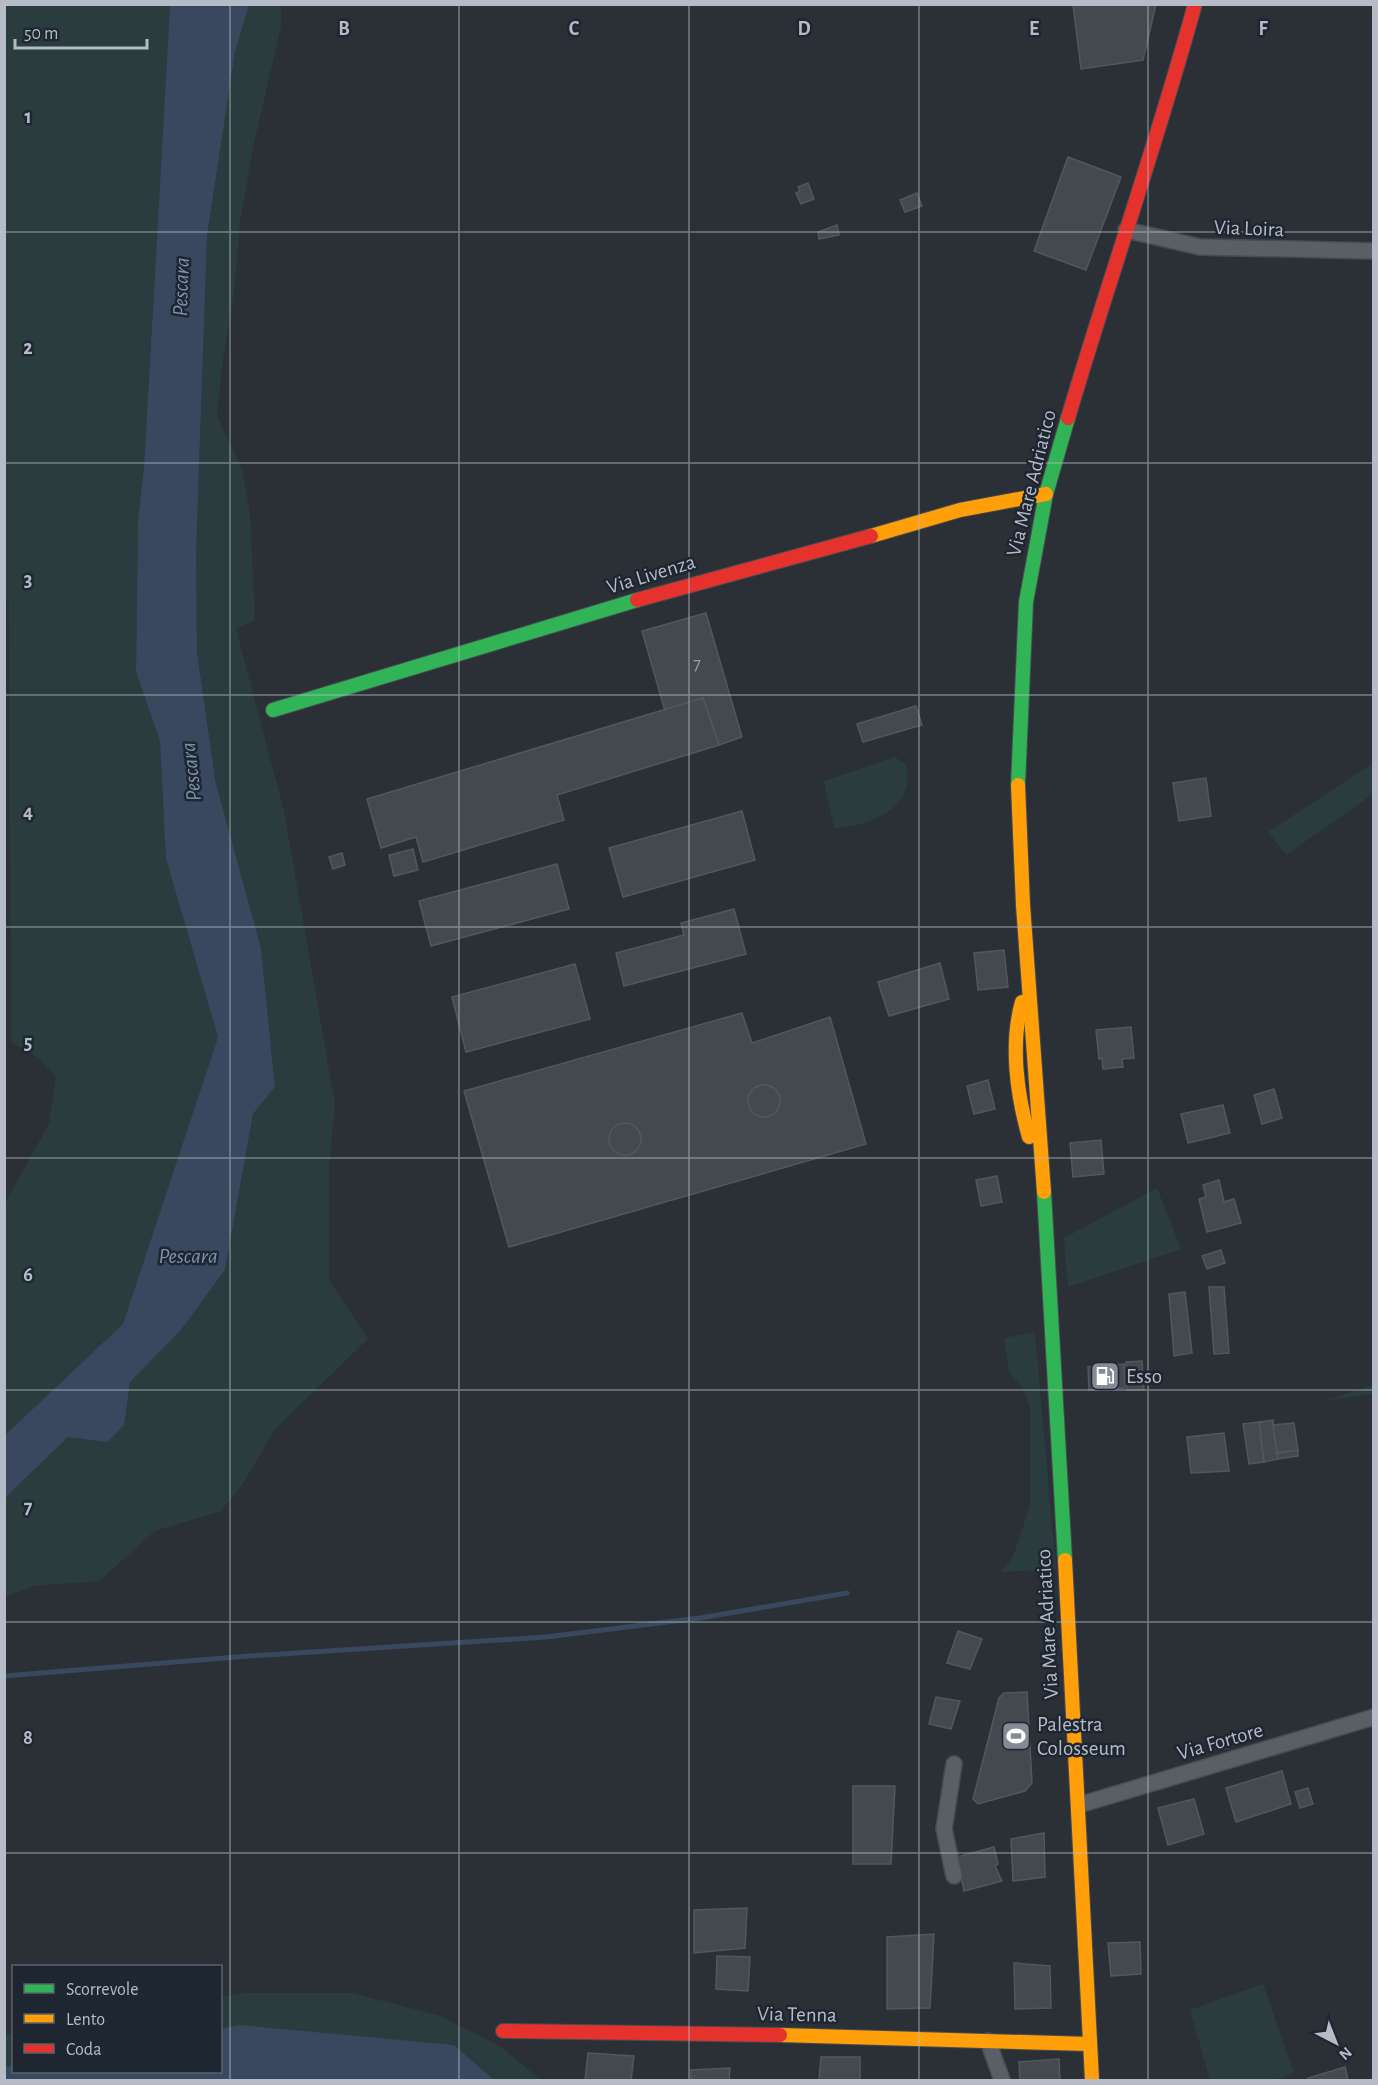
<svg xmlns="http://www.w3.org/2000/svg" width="1378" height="2085" font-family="'Alegreya Sans',sans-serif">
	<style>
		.green { fill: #2a3c3e }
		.water { fill: #39485e }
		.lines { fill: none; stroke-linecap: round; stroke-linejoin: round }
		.stream { stroke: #39485e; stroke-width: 5 }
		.building { fill: #44494f; stroke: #52575e; stroke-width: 1.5 }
		.street-casing { stroke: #484c51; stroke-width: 18 }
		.fast-casing { stroke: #484c51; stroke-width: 16 }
		.slow-casing { stroke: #484c51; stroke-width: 16 }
		.jam-casing { stroke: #484c51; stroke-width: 16 }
		.street { stroke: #5a5e65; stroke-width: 15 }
		.fast { stroke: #30b455; stroke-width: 14 }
		.slow { stroke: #ff9f0a; stroke-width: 14 }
		.jam { stroke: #e5322d; stroke-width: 14 }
		.grid { fill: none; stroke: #b5bcc7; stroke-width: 1.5; stroke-opacity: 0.55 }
		.labels { text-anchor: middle; stroke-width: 5; stroke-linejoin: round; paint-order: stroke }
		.number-label { font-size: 18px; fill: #999fa9 }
		.street-label { font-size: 21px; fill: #b5bcc7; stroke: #1e2631 }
		.poi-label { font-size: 21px; fill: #b5bcc7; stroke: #1e2631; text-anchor: start }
		.water-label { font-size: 22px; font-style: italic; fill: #7e92ad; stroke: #1e2631 }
		.grid-label { font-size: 20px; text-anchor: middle; font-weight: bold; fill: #b5bcc7; stroke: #1e2631; stroke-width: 5; stroke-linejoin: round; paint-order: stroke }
	</style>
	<rect width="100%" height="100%" fill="#2a3036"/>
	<g class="green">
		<path d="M4,5H170L144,468L138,520L136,672L160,741L166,859L218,1037L123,1324L5,1435V1203L49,1124L56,1076L39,1058L11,1042L9,600H4Z"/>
		<path d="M249,5H281V26L254,143L240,222L234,293L222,366L217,416L242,469L250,514L255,620L236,629L284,811L335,1104L329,1167V1280L368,1339L275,1429L244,1482L221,1511L155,1531L99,1581L33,1586L5,1597V1498L68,1437L107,1442L123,1425L129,1382L181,1330L225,1270L253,1114L275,1087L261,948L216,784L197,652L196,555L207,236L235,52Z"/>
		<path d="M895,757L905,764C919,807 870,826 834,828L824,781Z"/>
		<path d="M1373,763V794L1286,855L1268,832Z"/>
		<path d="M1157,1188L1181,1249L1068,1287L1064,1238Z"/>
		<path d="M1035,1332L1056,1569L1001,1572L1013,1557L1030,1505V1408L1023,1388L1009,1371L1004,1338Z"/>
		<path d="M1373,1385V1394L1323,1401Z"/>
		<path d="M1263,1984L1294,2073L1275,2080H1210L1190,2010Z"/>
		<path d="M245,1993H352L441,2016L501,2047L541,2080H494L489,2075L239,2025L221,2029L220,1997Z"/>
		<path d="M13,2034V2065L5,2067V2035Z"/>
	</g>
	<g class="water">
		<path d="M170,5H249L235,52L207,236L196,555L197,652L216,784L261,948L275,1087L253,1114L225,1270L181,1330L130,1382L124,1425L107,1442L68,1437L5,1498V1435L123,1324L218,1037L166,859L160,741L136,672L138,520L144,468Z"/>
		<path d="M239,2025L454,2045L494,2080H5V2067L13,2065L14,2072H220L221,2029Z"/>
	</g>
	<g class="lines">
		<path class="stream" d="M4,1676L249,1656L546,1637L700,1618L847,1593"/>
	</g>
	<g class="building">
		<path d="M1073,4H1156L1143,60L1081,69Z"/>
		<path d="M1068,157L1121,177L1086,270L1034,251Z"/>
		<path d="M808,183L814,199L801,204L796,193L800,191L798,187Z"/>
		<path d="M917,193L922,206L905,212L900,200Z"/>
		<path d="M837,225L839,235L819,239L818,232Z"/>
		<path d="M706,613L742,737L719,745L703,698L665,711L642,631Z"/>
		<path d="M703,698L719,745L557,795L564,820L423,862L416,837L381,848L367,799Z"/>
		<path d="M916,706L922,725L863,742L857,724Z"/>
		<path d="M1206,778L1211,816L1179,821L1173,783Z"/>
		<path d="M742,811L755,860L623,897L609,848Z"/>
		<path d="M413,849L418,870L394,876L389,855Z"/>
		<path d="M342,853L345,865L333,869L329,857Z"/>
		<path d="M557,864L569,909L431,946L419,901Z"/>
		<path d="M734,909L746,954L624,986L616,953L684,935L681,923Z"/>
		<path d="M1004,950L1008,987L978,990L974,953Z"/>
		<path d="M940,963L949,999L889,1016L878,982Z"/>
		<path d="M575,964L590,1019L466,1052L452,997Z"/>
		<path d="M742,1013L752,1043L830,1017L866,1144L509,1247L464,1091Z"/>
		<path d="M1131,1027L1134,1058L1122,1059L1123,1067L1103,1069L1102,1058L1099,1059L1096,1030Z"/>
		<path d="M988,1080L995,1109L974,1114L967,1086Z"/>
		<circle cx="764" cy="1101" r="16"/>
		<path d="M1274,1089L1282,1118L1262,1124L1254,1095Z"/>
		<path d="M1223,1105L1230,1133L1188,1143L1181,1114Z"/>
		<circle cx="625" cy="1139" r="16"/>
		<path d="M1101,1140L1104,1174L1073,1177L1070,1143Z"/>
		<path d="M997,1176L1002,1202L981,1206L976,1180Z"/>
		<path d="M1219,1180L1224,1202L1234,1199L1241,1223L1207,1232L1199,1199L1206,1197L1203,1185Z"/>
		<path d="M1221,1250L1225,1263L1207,1269L1202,1256Z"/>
		<path d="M1209,1287H1224L1229,1353L1214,1354Z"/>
		<path d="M1185,1292L1192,1353L1174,1356L1169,1294Z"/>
		<path d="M1142,1361L1144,1390H1127L1126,1362Z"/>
		<path d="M1124,1364L1125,1388L1089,1390L1088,1367Z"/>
		<path d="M1273,1420L1278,1459L1264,1462L1259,1422Z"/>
		<path d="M1259,1422L1264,1462L1249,1464L1243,1424Z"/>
		<path d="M1294,1423L1298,1450L1277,1453L1273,1425Z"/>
		<path d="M1224,1433L1229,1471L1191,1473L1187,1437Z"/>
		<path d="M1298,1450V1456L1278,1459L1277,1453Z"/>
		<path d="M958,1631L982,1639L970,1669L947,1663Z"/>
		<path d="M1027,1692L1032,1783L1025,1791L978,1804L973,1799L999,1698L1004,1693Z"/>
		<path d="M936,1697L960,1701L951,1729L929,1724Z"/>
		<path d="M1226,1736L1229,1748L1222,1749L1220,1737Z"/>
		<path d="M1282,1771L1291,1804L1236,1822L1226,1788Z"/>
		<path d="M853,1786H895L891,1864H853Z"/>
		<path d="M1308,1788L1313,1804L1300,1808L1295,1792Z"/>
		<path d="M1194,1799L1204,1834L1168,1845L1158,1808Z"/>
		<path d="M1044,1833L1045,1877L1013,1881L1011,1839Z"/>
		<path d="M994,1847L998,1864L995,1866L1002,1881L964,1891L957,1857Z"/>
		<path d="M747,1908L745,1948L694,1953V1910Z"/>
		<path d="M934,1934L930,2008L887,2009V1937Z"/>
		<path d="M1140,1942L1141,1974L1111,1976L1108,1943Z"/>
		<path d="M717,1956L750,1957L748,1991L716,1989Z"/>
		<path d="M1014,1963L1050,1966L1051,2008L1015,2009Z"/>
		<path d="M588,2053L634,2056L631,2080H585Z"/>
		<path d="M821,2057H860V2080H819Z"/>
		<path d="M1059,2059L1060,2080H1020L1019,2062Z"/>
		<path d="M1345,2067L1348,2080H1308V2078Z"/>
		<path d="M730,2068L729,2080H691V2070Z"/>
	</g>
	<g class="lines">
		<g class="street-casing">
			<g id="street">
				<path d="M1126,230L1200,247L1374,251"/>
				<path d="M1079,1805L1374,1717"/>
				<path d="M954,1876L944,1829L954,1764"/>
				<path d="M988,2041L1002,2080"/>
			</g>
		</g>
		<g class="fast-casing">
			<g id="fast">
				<path d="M273,710L637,600"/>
				<path d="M1018,785L1026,602L1046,494L1068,418"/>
				<path d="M1044,1192L1065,1560"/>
			</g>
		</g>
		<g class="slow-casing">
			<g id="slow">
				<path d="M871,536L960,510L1046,494"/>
				<path d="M1018,785L1023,905L1044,1192"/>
				<path d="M1022,1002C1010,1044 1017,1095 1029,1137"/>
				<path d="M1065,1560L1092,2080"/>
				<path d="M780,2035L1089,2044"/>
			</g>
		</g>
		<g class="jam-casing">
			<g id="jam">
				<path d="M1068,418C1109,279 1157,143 1195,4"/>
				<path d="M637,600L871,536"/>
				<path d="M503,2031L780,2035"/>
			</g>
		</g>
		<use href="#street" class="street"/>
		<use href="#fast" class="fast"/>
		<use href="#slow" class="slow"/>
		<use href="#jam" class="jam"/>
	</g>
	<path class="grid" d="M230,4V2080M459,4V2080M689,4V2080M919,4V2080M1148,4V2080M4,232H1374M4,463H1374M4,695H1374M4,927H1374M4,1158H1374M4,1390H1374M4,1622H1374M4,1853H1374"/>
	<defs>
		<g id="fuel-square" transform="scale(1.5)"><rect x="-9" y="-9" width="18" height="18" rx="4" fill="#848b94" stroke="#1e2631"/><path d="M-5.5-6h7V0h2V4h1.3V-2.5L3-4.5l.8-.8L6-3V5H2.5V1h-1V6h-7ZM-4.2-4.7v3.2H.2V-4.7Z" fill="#fff"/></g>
		<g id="stadium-square" transform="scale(1.5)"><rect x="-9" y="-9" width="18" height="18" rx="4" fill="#848b94" stroke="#1e2631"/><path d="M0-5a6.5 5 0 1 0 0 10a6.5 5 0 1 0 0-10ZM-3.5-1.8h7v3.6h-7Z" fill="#fff"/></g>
	</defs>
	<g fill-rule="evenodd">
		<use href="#fuel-square" x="1105" y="1376"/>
		<use href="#stadium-square" x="1016" y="1736"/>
	</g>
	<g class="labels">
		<g class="number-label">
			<text x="697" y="670">7</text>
		</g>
		<g class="street-label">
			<text transform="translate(1249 228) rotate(2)" y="7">Via Loira</text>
			<text transform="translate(1031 483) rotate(-76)" y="7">Via Mare Adriatico</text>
			<text transform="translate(651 574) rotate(-17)" y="7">Via Livenza</text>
			<text transform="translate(1047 1624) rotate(-93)" y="7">Via Mare Adriatico</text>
			<text transform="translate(1220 1741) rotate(-16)" y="7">Via Fortore</text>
			<text transform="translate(797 2014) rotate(1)" y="7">Via Tenna</text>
		</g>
		<g class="poi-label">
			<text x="1126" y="1383">Esso</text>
			<text x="1037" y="1731">Palestra<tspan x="1037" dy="24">Colosseum</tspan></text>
		</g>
		<g class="water-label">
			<text transform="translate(180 287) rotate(-88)" y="8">Pescara</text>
			<text transform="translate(190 772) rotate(-96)" y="8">Pescara</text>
			<text x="188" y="1263">Pescara</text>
		</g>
	</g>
	<g class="grid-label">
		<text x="344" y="35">B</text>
		<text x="574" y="35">C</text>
		<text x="804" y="35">D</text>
		<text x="1034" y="35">E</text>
		<text x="1263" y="35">F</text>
		<text x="28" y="123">1</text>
		<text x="28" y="354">2</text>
		<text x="28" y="586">3</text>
		<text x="28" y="818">4</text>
		<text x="28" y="1049">5</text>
		<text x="28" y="1281">6</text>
		<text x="28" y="1513">7</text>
		<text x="28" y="1744">8</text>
	</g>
	<rect width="1378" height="2085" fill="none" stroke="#b5bcc7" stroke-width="12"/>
	<rect x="12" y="1965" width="210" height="108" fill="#1e2631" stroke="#5a626d" stroke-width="1.5"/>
	<rect x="24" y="1984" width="30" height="9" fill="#30b455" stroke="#5a626d" stroke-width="1.5"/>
	<text x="66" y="1995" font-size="18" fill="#b5bcc7">Scorrevole</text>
	<rect x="24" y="2014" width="30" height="9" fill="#ff9f0a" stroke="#5a626d" stroke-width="1.5"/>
	<text x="66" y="2025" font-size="18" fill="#b5bcc7">Lento</text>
	<rect x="24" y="2044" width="30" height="9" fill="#e5322d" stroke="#5a626d" stroke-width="1.5"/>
	<text x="66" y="2055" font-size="18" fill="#b5bcc7">Coda</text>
	<g transform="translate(1336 2043) rotate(138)" stroke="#1e2631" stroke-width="4.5" paint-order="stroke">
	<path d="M0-4.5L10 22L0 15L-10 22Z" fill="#b5bcc7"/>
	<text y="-9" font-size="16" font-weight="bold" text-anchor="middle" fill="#b5bcc7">N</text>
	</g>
	<path d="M15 39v9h132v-9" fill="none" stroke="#b5bcc7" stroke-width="3"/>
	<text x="24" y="39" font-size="18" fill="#b5bcc7" stroke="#1e2631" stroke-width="4.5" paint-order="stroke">50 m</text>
</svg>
